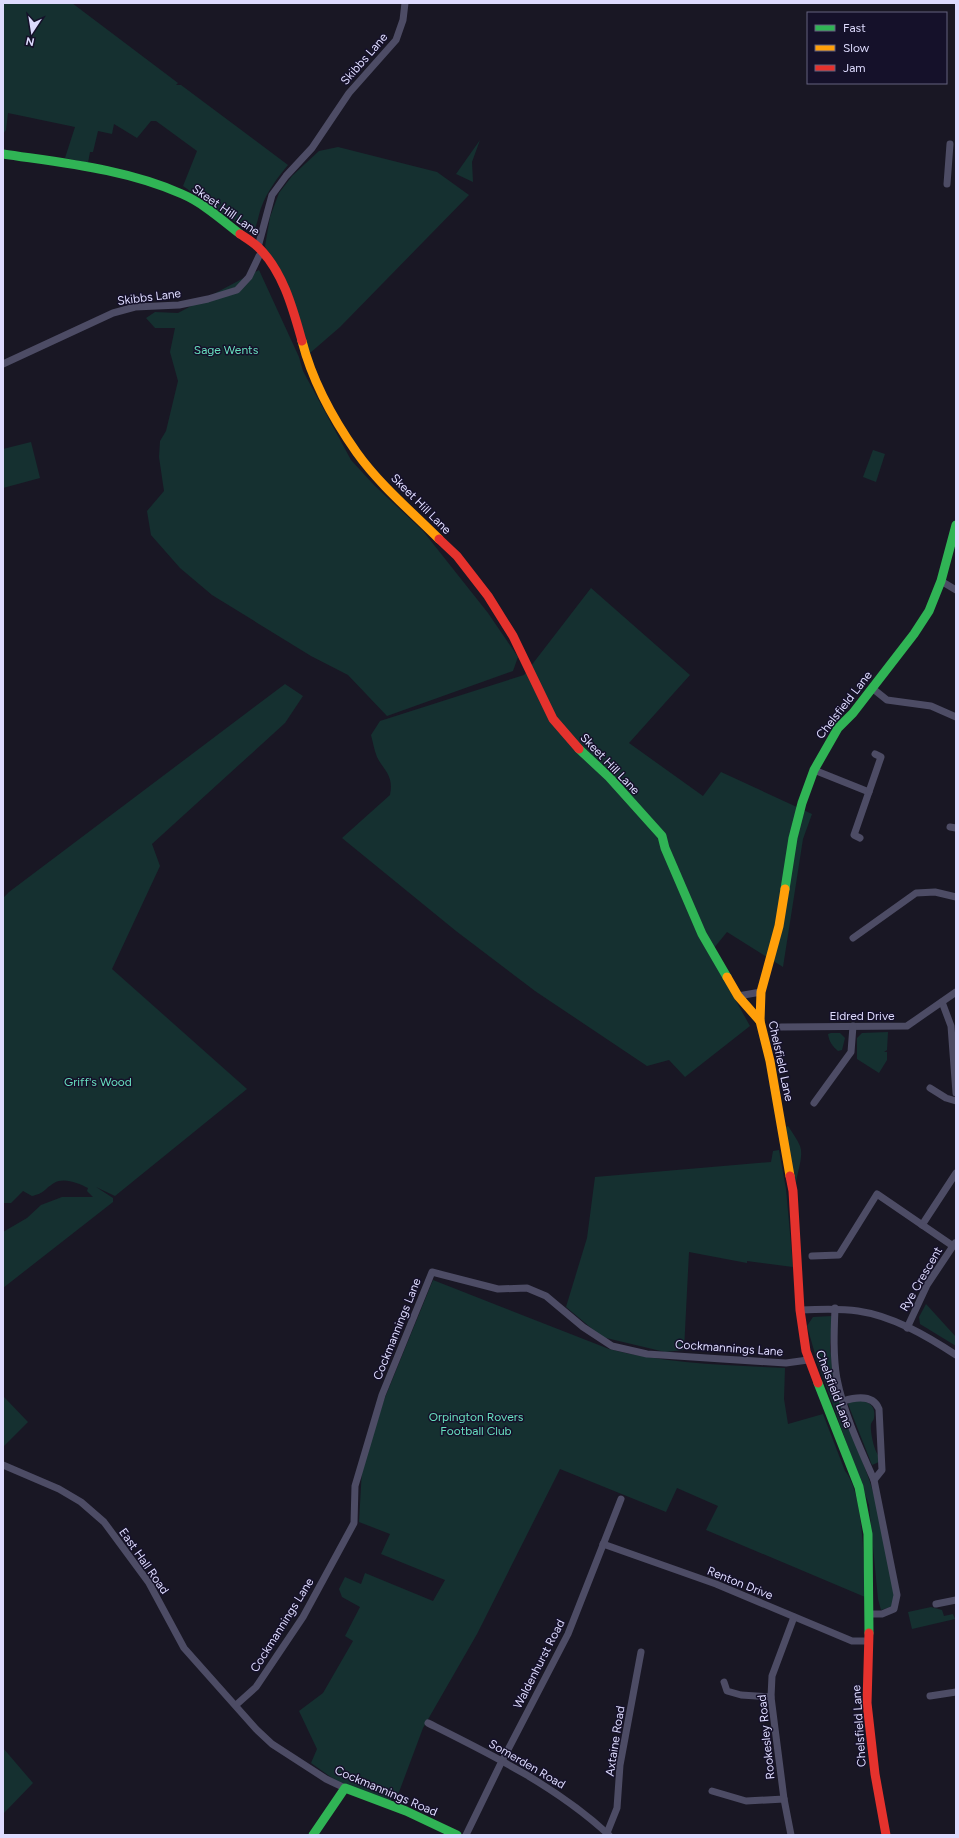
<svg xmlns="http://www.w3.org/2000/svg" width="959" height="1838" font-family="Figtree,sans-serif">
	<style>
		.green { fill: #153030 }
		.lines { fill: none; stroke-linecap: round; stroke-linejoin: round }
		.street { stroke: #4d4c65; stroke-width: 7 }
		.fast { stroke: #30b455; stroke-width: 9 }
		.slow { stroke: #ff9f0a; stroke-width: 9 }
		.jam { stroke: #e5322d; stroke-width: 9 }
		.labels { text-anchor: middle; stroke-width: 3; stroke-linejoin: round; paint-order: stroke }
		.street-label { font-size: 12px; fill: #dedbfe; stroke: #15112a }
		.park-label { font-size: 12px; fill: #67dfbe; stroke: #15112a }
	</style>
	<rect width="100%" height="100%" fill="#191724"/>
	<g class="green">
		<path d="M3,3H72L178,83L176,85H181L288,165C277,178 267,192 261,208C258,217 258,223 253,232H249L183,186L197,151L156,121H151L137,138L114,124L112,134L98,131L93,152H90L88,163L65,158L75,127L8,113L6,130L3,134Z"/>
		<path d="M480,140L472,162L473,182L456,174Z"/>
		<path d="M338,147L437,172L469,195L340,327L310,353L265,246L270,217L279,193L292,176L319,151Z"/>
		<path d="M259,270L299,357L303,371L351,460L374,485L423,531L488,613L518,657L513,671L387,716L348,675L311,656L212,595L180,568L151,535L147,511L164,491L159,457L160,441L166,431L178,381L170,352L175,328H155L146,318L155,312L178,313Z"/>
		<path d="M31,442L40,478L3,488V449Z"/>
		<path d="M873,450L885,454L876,482L863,477Z"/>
		<path d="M591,588L690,675L629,743L703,796L721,772L812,814L803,839L783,967L727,932L714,948L711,956L750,1026L685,1077L669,1060L647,1066L535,991L456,931L342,838L390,795C394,775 384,771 377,757C374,750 373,742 371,735L380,721L524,675Z"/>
		<path d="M285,684L303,696L285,723L152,844L160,866L112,969L247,1089L115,1196L96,1187L113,1198V1202L3,1288V1232L27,1218L41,1205L62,1197H93L87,1191L88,1188C78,1183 64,1177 54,1183C43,1190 45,1193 32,1196L23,1191L11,1203H3V898L9,892Z"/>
		<path d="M888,1032L887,1050L884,1052H887V1060L879,1073L857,1059V1038L862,1033Z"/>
		<path d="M831,1033H840L845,1038L842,1050L838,1051C832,1046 829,1041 828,1034Z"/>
		<path d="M788,1126C792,1132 797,1139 800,1146C804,1156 797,1172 796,1184L784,1128Z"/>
		<path d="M779,1150L786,1189L793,1267L747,1261V1263L689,1252L684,1350L665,1352L602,1337L566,1307L587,1238L595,1177L771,1162L773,1151Z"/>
		<path d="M433,1280L609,1349C666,1364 726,1365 785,1368L784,1399L788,1424L823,1414L845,1471C864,1493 864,1568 865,1597L706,1530L718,1506L677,1488L666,1512L560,1469L477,1634L423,1728L399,1792L390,1801L335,1780L311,1763L317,1749L299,1711L323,1693L353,1641L345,1636L360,1607L342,1597L339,1589L345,1577L361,1584L365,1573L433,1601L445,1580L381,1554L390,1534L359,1522L362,1469L384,1400Z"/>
		<path d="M926,1304L956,1337V1346L920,1324L919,1317Z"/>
		<path d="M832,1316L830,1347L834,1385L870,1482L877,1506L895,1597L891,1607L881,1610L878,1599L869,1505L817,1361L807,1326L813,1317Z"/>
		<path d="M3,1396L28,1422L3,1447Z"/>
		<path d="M852,1400C863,1400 877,1402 874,1418C874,1420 872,1421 871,1424C870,1431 874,1451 879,1456V1462L872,1465L848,1404Z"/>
		<path d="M931,1607L942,1610L944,1616L953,1614L955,1619L912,1629L908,1612Z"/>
		<path d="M3,1748L33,1783L3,1814Z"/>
	</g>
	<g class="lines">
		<g class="street">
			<path d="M947,184L950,144"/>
			<path d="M258,247L272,195L286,176L312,148L349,93L396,40L403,20L405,3"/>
			<path d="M3,364L113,313L135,307L179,305L208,299L237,290L249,277L259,256L263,252"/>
			<path d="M941,581L956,590"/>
			<path d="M872,688L887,700L931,706L956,717"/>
			<path d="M814,770L869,792"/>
			<path d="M950,827L956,828"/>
			<path d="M860,838L854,835L881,757L875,754"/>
			<path d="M853,938L916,893L935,892L956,897"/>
			<path d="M738,996L761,992"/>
			<path d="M942,1002L951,1026L956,1093"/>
			<path d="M781,1027L907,1026L956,992"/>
			<path d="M930,1088L946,1098L956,1101"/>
			<path d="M814,1103L851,1052L853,1026"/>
			<path d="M922,1225L956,1173"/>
			<path d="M812,1256L839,1255L877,1194L953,1246"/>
			<path d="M835,1308C834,1332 833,1356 837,1379C844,1414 860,1448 874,1480"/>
			<path d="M800,1310C820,1309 839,1308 858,1311C893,1316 927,1336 956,1355"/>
			<path d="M907,1328L927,1285L955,1243"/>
			<path d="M843,1401C856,1397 873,1394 879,1409L882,1470L874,1480L897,1595L894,1609L882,1614H870"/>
			<path d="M3,1465L59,1489L81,1502L104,1522L149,1583L184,1648L256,1729L272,1744L326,1779L345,1788"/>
			<path d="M603,1544L716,1584L852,1641H868"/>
			<path d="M936,1604L956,1600"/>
			<path d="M724,1682L727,1691L741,1695L771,1697"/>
			<path d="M930,1696L956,1692"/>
			<path d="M236,1705L256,1687L303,1617L354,1523L355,1486L382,1395L432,1272L498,1289L527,1288L546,1296L583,1327L612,1346L647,1354L722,1359L786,1363L808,1360"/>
			<path d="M428,1723C492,1755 556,1786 609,1835"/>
			<path d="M712,1791L746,1801L784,1799"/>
			<path d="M607,1833L617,1808L620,1765L641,1652"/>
			<path d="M466,1835L500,1765L568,1634L621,1499"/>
			<path d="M791,1835L784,1799L771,1697L772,1676L794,1617"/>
		</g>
		<g class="fast">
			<path d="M3,154C63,163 126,169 182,194C203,203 222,220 240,234"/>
			<path d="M579,749L609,777L662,836L665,848L702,934L727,977"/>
			<path d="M785,889L793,838L802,803L814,770L838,728L853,713L914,634L929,611L941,581L956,525"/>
			<path d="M818,1383L859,1487L868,1534L869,1633"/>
			<path d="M313,1835L345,1788L406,1811L457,1835"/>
		</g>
		<g class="slow">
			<path d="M302,341C312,380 333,419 357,453C379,484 412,512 439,539"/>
			<path d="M785,889L779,926L761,992L760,1021L770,1061L790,1176"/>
			<path d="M727,977L738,996L760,1021"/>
		</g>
		<g class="jam">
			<path d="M240,234C246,238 253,242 258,247C283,271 293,309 302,341"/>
			<path d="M439,539L457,556L488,596L513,636L553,719L579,749"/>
			<path d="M790,1176L793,1191L800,1310L806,1351L818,1383"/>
			<path d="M869,1633L867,1703L875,1774L886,1835"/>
		</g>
	</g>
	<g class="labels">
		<g class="street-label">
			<text transform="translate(364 59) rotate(-49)" y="4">Skibbs Lane</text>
			<text transform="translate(226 210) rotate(35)" y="4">Skeet Hill Lane</text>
			<text transform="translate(149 297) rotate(-7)" y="4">Skibbs Lane</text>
			<text transform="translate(421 504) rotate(45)" y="4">Skeet Hill Lane</text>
			<text transform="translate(844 705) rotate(-52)" y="4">Chelsfield Lane</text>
			<text transform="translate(610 764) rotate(46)" y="4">Skeet Hill Lane</text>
			<text x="862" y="1020">Eldred Drive</text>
			<text transform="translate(781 1061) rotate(78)" y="4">Chelsfield Lane</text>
			<text transform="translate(921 1279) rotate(-60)" y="4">Rye Crescent</text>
			<text transform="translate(397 1329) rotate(-68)" y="4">Cockmannings Lane</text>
			<text transform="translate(729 1348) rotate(4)" y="4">Cockmannings Lane</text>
			<text transform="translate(834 1389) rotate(69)" y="4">Chelsfield Lane</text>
			<text transform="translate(144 1561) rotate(55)" y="4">East Hall Road</text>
			<text transform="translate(740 1583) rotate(22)" y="4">Renton Drive</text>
			<text transform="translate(282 1625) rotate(-58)" y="4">Cockmannings Lane</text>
			<text transform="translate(539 1664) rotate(-63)" y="4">Waldenhurst Road</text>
			<text transform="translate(859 1726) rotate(-94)" y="4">Chelsfield Lane</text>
			<text transform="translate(766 1737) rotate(-96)" y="4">Rookesley Road</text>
			<text transform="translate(615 1741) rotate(-81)" y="4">Axtaine Road</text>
			<text transform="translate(527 1764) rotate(30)" y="4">Somerden Road</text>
			<text transform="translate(386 1791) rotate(23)" y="4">Cockmannings Road</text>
		</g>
		<g class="park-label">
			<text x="226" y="354">Sage Wents</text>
			<text x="98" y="1086">Griff's Wood</text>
			<text x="476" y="1421">Orpington Rovers<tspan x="476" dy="14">Football Club</tspan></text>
		</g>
	</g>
	<rect width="959" height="1838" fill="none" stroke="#dedbfe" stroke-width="8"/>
	<rect x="807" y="12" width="140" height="72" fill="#15112a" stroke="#65627f"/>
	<rect x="815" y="25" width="20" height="6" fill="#30b455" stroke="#65627f"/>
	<text x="843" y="32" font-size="12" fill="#dedbfe">Fast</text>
	<rect x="815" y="45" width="20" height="6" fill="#ff9f0a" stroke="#65627f"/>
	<text x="843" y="52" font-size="12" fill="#dedbfe">Slow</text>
	<rect x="815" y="65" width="20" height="6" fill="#e5322d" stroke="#65627f"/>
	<text x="843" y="72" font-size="12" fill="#dedbfe">Jam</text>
	<g transform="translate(32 32) rotate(192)" stroke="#15112a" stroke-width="3" paint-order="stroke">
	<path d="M0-3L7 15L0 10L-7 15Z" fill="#dedbfe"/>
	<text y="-6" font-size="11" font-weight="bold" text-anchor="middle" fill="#dedbfe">N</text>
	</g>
</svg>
